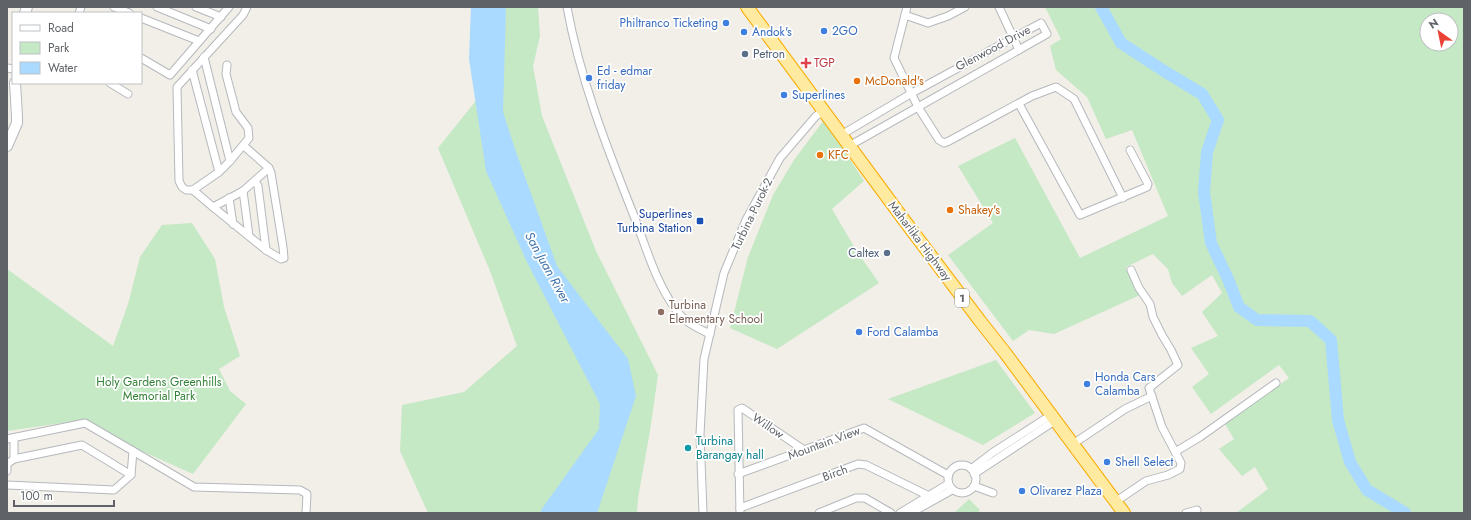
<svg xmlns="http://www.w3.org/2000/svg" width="1471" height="520" font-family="Jost,sans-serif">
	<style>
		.green { fill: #c5e8c5; fill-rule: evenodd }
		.water { fill: #aadaff }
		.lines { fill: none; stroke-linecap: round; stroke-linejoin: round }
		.river { stroke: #aadaff; stroke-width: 12 }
		.minor-casing { stroke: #b5b8bc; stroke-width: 9 }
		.secondary-casing { stroke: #b6babf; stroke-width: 12 }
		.trunk-casing { stroke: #f9ab00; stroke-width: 14 }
		.minor { stroke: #fff; stroke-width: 7 }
		.secondary { stroke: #fff; stroke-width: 10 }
		.trunk { stroke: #feeaa1; stroke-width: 12 }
		.shop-dot { fill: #3f7fe0; stroke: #fff; stroke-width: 1.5 }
		.service-dot { fill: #5c6f8a; stroke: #fff; stroke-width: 1.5 }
		.health-dot { fill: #e0444e; stroke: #fff; stroke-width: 1.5 }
		.food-dot { fill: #e8710a; stroke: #fff; stroke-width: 1.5 }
		.transit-dot { fill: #1a4fb4; stroke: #fff; stroke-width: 1.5 }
		.education-dot { fill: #8d6e63; stroke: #fff; stroke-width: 1.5 }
		.culture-dot { fill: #0f9aa8; stroke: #fff; stroke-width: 1.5 }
		.labels { text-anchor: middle; stroke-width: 3.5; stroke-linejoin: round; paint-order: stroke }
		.shield { fill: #fff; stroke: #8f9295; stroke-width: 1 }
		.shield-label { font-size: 11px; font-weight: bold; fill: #5f6368 }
		.shop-label { font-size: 12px; fill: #366cbe; stroke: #fff; text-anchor: start }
		.street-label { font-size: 12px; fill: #5f6368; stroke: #fff }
		.service-label { font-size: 12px; fill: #4e5e75; stroke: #fff; text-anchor: start }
		.health-label { font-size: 12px; fill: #be3a42; stroke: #fff; text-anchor: start }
		.food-label { font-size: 12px; fill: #c56008; stroke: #fff; text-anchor: start }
		.transit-label { font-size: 12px; fill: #164399; stroke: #fff; text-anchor: end }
		.education-label { font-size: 12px; fill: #785e54; stroke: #fff; text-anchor: start }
		.park-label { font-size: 12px; fill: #348238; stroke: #fff }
		.culture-label { font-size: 12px; fill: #0d838f; stroke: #fff; text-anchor: start }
		.water-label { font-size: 13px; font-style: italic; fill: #4174aa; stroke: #fff }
	</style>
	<rect width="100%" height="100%" fill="#f1efe8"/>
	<g class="green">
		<path d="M506,7H538L540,36L533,66L542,116L596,251L658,375L650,431L638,498L637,513H428L400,451L402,405L464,392L517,346L490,271L438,148L503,67Z"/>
		<path d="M1045,7H1464V513H1236L1268,489L1255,467L1242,476L1219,449L1234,439L1225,424L1289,378L1279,365L1211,414L1192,387L1209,374L1191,348L1218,336L1202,312L1222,293L1212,275L1182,296L1172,283L1168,269L1153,254L1126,267L1140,295L1054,334L1029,330L1013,341L948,255L993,223L958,166L1015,138L1080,258L1168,216L1132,130L1106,139L1087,97L1056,70L1050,46L1061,39ZM1427,20H1451V44H1427Z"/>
		<path d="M824,120L864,181L832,209L856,250L879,283L777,349L730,328L748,257L773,195L794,160Z"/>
		<path d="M192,223L215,259L224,307L240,356L219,369L230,391L246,404L193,474L135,448L83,420L7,431V269L113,346L128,304L140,257L162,225Z"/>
		<path d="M996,360L1035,413L983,445L888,399Z"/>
		<path d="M969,499L980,510L977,513H954Z"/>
	</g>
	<path class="water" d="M471,7H506L503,112L516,152L557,266L628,359L636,396L597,513H541V510L599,429L600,404L527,262L486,171L469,59Z"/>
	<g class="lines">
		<path class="river" d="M1101,7L1121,43L1164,71L1202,94L1218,120L1207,152L1204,192L1211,243L1228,279L1239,307L1257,320L1310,321L1331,340L1338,420L1350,462L1367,490L1405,513"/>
		<g class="minor-casing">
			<g id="minor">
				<path d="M114,7L129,13"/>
				<path d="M157,7L211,29"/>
				<path d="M196,7L221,17"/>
				<path d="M567,7C580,79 607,148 634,216C646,247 655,280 674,307C684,322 695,327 710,334"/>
				<path d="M907,7L894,58L918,107L939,140L944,143L949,141L1032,96L1056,87L1074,99L1123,198"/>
				<path d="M999,7L1019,50"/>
				<path d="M79,13L81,7"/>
				<path d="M905,15L928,23L948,16L965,7"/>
				<path d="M141,18L199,41"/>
				<path d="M204,57L230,161"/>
				<path d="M141,58L170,75L229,7"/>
				<path d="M7,68L13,69"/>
				<path d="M192,70L219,172L193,190H186L182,187L179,181L177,87C199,63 221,39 243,15L247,7"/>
				<path d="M110,83L128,94"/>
				<path d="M1019,104L1080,215L1147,187L1148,184L1130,150"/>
				<path d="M841,135L912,93L1041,23L1047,34L849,146"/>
				<path d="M244,146L269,168L271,173L283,247L284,258L281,259L266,250L213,207L243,191L269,168"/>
				<path d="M219,172L230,161L249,138L248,128L236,112L226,74L227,65"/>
				<path d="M255,181L258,186L266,250"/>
				<path d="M193,190L213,207"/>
				<path d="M243,191L249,236"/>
				<path d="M229,198L233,224"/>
				<path d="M14,438V459L82,445L131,475"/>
				<path d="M7,439L85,423L133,451L131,475L114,490L7,485"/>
				<path d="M1073,444L1125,409L1152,396"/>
				<path d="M133,451L194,487L300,490L307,494L306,513"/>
				<path d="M1175,452L1200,437L1276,383"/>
				<circle cx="962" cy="479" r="14"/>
				<path d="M971,469L992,453L1051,415"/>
				<path d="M7,471V464L14,459"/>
				<path d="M738,474L864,428L948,475"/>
				<path d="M974,474L1056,420"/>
				<path d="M974,486L993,493"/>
				<path d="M1115,502L1146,481L1168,475L1180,469L1181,463L1162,427L1149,388L1178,365L1171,350L1162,335L1153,317L1150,304L1139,288L1131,270"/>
				<path d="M740,508L858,464L866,465L927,495"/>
				<path d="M703,513L700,434L704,359L724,273L746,220L780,158L816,116L824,111"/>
				<path d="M740,513L738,410L742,408L804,450"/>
				<path d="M819,513L856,498H865L891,513"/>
				<path d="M900,513L948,484"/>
				<path d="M911,513L952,490"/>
				<path d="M1186,513L1197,510"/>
			</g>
		</g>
		<g class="secondary-casing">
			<g id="secondary">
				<path d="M25,13L27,7"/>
				<path d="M7,146L17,123V116L15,83"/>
			</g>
		</g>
		<g class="trunk-casing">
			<path id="trunk" d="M747,7L904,220L980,321L1006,354L1124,513"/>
		</g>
		<use href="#minor" class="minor"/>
		<use href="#secondary" class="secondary"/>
		<use href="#trunk" class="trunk"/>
	</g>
	<g class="shop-dot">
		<circle cx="726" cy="23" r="4"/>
		<circle cx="824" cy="31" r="4"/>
		<circle cx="744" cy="32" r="4"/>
		<circle cx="589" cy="78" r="4"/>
		<circle cx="784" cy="95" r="4"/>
		<circle cx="859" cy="332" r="4"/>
		<circle cx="1087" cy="384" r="4"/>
		<circle cx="1107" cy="462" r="4"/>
		<circle cx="1022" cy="491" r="4"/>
	</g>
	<g class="service-dot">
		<circle cx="745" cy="54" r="4"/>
		<circle cx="887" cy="253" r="4"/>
	</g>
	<path class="health-dot" d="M804 57h4v4h4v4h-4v4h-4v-4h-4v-4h4z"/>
	<g class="food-dot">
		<circle cx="857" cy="81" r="4"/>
		<circle cx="820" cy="155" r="4"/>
		<circle cx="950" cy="210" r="4"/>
	</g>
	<rect class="transit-dot" x="696" y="217" width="8" height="8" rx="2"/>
	<circle class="education-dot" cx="661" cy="312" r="4"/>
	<circle class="culture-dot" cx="688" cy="448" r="4"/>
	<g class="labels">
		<rect class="shield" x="955" y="289" width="14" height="18" rx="3"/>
		<g class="shield-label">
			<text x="962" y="302">1</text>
		</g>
		<g class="shop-label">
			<text x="718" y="27" text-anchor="end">Philtranco Ticketing</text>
			<text x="832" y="35">2GO</text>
			<text x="752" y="36">Andok's</text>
			<text x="597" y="75">Ed - edmar<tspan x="597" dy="14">friday</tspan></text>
			<text x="792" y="99">Superlines</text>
			<text x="867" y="336">Ford Calamba</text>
			<text x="1095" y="381">Honda Cars<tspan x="1095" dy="14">Calamba</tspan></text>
			<text x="1115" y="466">Shell Select</text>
			<text x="1030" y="495">Olivarez Plaza</text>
		</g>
		<g class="street-label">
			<text transform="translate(993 48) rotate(-28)" y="4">Glenwood Drive</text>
			<text transform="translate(752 214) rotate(-64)" y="4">Turbina Purok-2</text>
			<text transform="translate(920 241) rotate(53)" y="4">Maharlika Highway</text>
			<text transform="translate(768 426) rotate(34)" y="4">Willow</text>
			<text transform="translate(824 443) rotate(-20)" y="4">Mountain View</text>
			<text transform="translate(835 473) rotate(-20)" y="4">Birch</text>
		</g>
		<g class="service-label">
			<text x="753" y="58">Petron</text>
			<text x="879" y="257" text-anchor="end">Caltex</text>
		</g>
		<g class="health-label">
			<text x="814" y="67">TGP</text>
		</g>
		<g class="food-label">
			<text x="865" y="85">McDonald's</text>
			<text x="828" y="159">KFC</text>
			<text x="958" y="214">Shakey's</text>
		</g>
		<g class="transit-label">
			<text x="692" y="218">Superlines<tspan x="692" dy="14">Turbina Station</tspan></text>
		</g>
		<g class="education-label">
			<text x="669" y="309">Turbina<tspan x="669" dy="14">Elementary School</tspan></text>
		</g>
		<g class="park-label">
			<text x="159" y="386">Holy Gardens Greenhills<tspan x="159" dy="14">Memorial Park</tspan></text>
		</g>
		<g class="culture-label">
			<text x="696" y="445">Turbina<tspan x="696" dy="14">Barangay hall</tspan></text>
		</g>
		<g class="water-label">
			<text transform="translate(548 267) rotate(61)" y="5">San Juan River</text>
		</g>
	</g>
	<rect width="1471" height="520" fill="none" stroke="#5f6368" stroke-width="16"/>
	<rect x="12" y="12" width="130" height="72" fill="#ffffff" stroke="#bfc1c3"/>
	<rect x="20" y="25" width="20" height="6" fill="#ffffff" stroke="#bfc1c3"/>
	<text x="48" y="32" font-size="12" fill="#5f6368">Road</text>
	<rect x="20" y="42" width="20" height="12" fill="#c5e8c5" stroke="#bfc1c3"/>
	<text x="48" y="52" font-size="12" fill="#5f6368">Park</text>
	<rect x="20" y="62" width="20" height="12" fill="#aadaff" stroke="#bfc1c3"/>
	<text x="48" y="72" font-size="12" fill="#5f6368">Water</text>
	<g transform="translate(1439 32) rotate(327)"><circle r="19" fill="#ffffff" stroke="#bfc1c3"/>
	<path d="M0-3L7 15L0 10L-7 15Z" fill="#ea4335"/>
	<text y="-6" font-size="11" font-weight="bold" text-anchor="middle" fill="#5f6368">N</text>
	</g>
	<path d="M14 500v6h100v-6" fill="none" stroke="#5f6368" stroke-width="2"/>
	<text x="20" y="500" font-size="12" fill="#5f6368" stroke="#ffffff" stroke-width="3" paint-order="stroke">100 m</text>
</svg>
